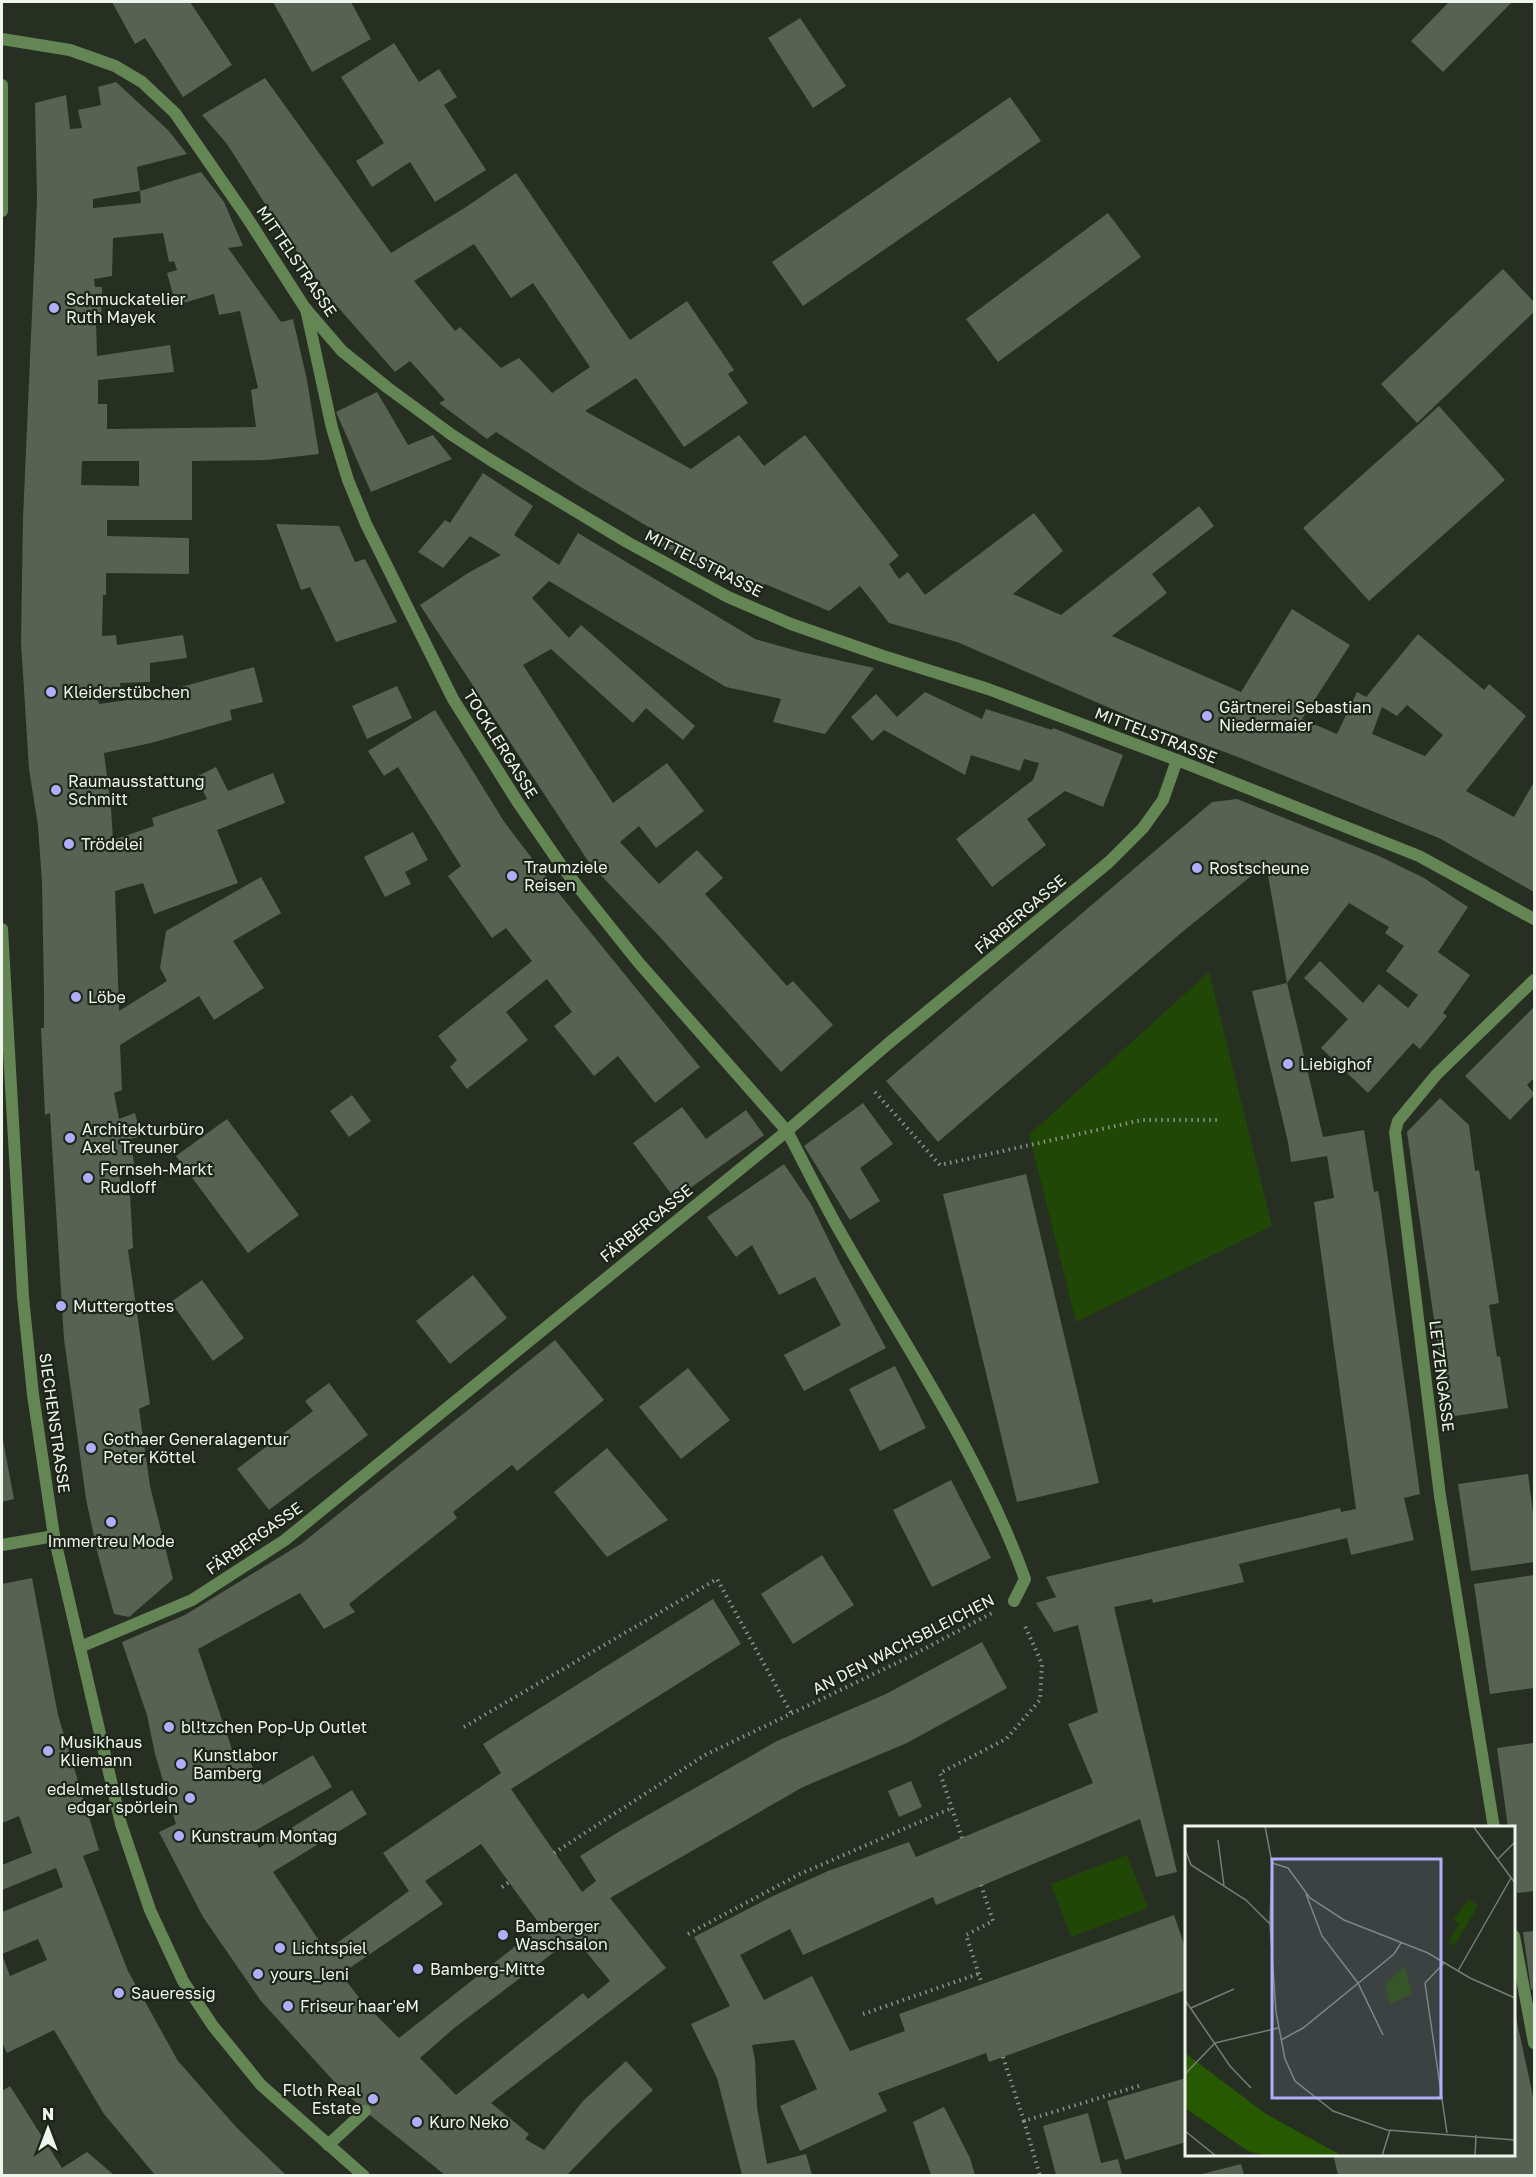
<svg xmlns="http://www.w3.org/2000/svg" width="1536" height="2177" font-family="'Golos Text',sans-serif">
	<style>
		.green { fill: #204705 }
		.building { fill: #576253; fill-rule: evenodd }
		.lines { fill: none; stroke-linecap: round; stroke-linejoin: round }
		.path { stroke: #8b9388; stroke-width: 4; stroke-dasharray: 1.5 4.5; stroke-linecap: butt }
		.service { stroke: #638654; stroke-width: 12 }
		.minor { stroke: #638654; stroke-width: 12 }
		.tertiary { stroke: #638654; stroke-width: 12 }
		.poi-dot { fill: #b2adf9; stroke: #1c2518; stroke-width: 2 }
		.labels { text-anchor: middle; stroke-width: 4.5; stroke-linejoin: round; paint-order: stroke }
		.street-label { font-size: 16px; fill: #eff5ed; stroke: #1c2518 }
		.poi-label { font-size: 16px; fill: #eff5ed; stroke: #1c2518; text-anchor: start }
		.inset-road { fill: none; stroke: #767e73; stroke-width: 1.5 }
		.view { fill: #b2adf9; fill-opacity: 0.15; stroke: #b2adf9; stroke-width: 3 }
		.inset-edge { fill: none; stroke: #eff5ed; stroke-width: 3 }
	</style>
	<rect width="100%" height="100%" fill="#262f22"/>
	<g class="green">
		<path d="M1209,972L1272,1226L1076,1322L1029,1135Z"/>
		<path d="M1127,1855L1148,1908L1071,1937L1051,1884Z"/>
	</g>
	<g class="building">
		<path d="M112,2H190L232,65L183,97L145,38L135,44Z"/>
		<path d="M273,2H351L371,39L312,72Z"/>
		<path d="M1449,2H1512L1443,72L1411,41Z"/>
		<path d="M800,18L846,86L813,108L768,38Z"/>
		<path d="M394,43L419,82L439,69L457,97L444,105L486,170L435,202L410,162L372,187L356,161L384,143L341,77Z"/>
		<path d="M265,78L391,253L466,207L516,173L630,340L687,301L734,370L728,374L748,403L684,447L636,378L585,411L691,469L739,435L764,466L805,435L899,556L889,564L899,579L908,572L925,595L1034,513L1063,551L1013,594L1061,615L1199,506L1214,526L1152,574L1167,593L1112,636L1241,692L1292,609L1350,645L1302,719L1337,734L1357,692L1366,697L1418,634L1484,690L1489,684L1526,716L1466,791L1514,817L1534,782V892L1439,838L1238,757L1133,718L957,642L889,623L860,586L829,611L765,584L756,591L661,545L669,539L579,486L496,432L487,439L439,403L445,400L410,361L395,372L329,297L276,221L227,144L202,115ZM474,244L511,298L533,283L590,367L552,393L519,358L501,368L460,327L455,331L414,281ZM1407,705L1443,735L1425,756L1372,734L1382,707L1397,716Z"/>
		<path d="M116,82L168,130L187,154L137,167L140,191L93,199V208L141,203L140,191L201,172L224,202L243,246L228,248L281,322L293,319L307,380L319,454L267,460L192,461V520H107V536L189,538V574L106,573V595H103L102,636L116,635L117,645L183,635L187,658L150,663V682L120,683L121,690L96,693L99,704L141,698L254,667L263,702L230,710L232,720L151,743L104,753L111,808L113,840L154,826L152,818L207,799L196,777L216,767L228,791L273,773L285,803L217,830L238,883L154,914L143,883L115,891L119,1011L167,981L160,968L166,931L261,877L281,913L233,941L264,988L214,1020L199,996L120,1045L122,1090L114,1093L119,1119L135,1113L141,1136L131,1139L134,1164L118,1168L122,1194H130L133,1248L128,1250L150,1404L139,1409L150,1486L173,1579L129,1617L114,1614L98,1555L86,1499L64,1339L50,1113L45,1115L41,1028H44V993L42,883L38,826L29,769L21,642L23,519L37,199L35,103L66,95L70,129L82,128L78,110L101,105L98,87ZM163,233L169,262L174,261L177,270L167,273L176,305L214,294L219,315L240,311L258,388L251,390L256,427L107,429V404H98V380L174,372L170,345L97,356L96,322L101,321L102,287H95L94,279L112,276L113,238ZM82,461H139V486L81,485Z"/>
		<path d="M1010,97L1041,141L803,306L772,262Z"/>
		<path d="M1108,213L1141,257L998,362L966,319Z"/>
		<path d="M1503,269L1534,302V312L1417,423L1381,384Z"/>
		<path d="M377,392L408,445L433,435L452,459L371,492L336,412Z"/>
		<path d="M1439,406L1505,480L1369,601L1303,528Z"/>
		<path d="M483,473L533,506L514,535L559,565L578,533L755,639L801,652L874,668L825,734L773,722L781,699L726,687L549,581L532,598L569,638L581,625L695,726L683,740L646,708L633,723L551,649L523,665L613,803L667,763L704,811L656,848L639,826L620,842L659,884L697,850L723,878L705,894L787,986L793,981L833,1025L781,1072L659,936L590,864L420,605L468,573L501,555L470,536L443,568L418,552L445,520L450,523Z"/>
		<path d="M276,524L339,526L355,562L365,559L397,622L336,642L310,587L301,590Z"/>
		<path d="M397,686L412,718L367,739L352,706Z"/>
		<path d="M925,692L982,719L986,709L1052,730L1053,728L1123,755L1103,807L1065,791L1027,819L1046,845L992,887L956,839L1033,780L1039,763L1024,759L1020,771L971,755L965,775L884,730L872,741L851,717L876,694L897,717Z"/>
		<path d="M435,710L505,823L557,891L700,1067L655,1103L618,1056L594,1076L554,1026L572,1012L547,979L506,1012L528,1040L467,1089L450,1067L457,1060L438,1036L532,961L506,928L492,938L448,876L461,866L398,767L384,776L368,751Z"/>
		<path d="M1237,799L1379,856L1424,878L1468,907L1438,952L1470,975L1443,1013L1447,1016L1420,1049L1413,1043L1368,1093L1321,1048L1348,1019L1304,978L1320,961L1363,1003L1379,984L1408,1008L1418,995L1386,971L1404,946L1385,933L1389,927L1349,903L1287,983L1266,864L1181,933L938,1142L886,1081L1212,802Z"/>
		<path d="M413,832L428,860L405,872L411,884L385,897L364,857Z"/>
		<path d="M1287,983L1323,1137L1364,1130L1374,1192L1378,1191L1380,1202L1420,1494L1404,1498L1414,1540L1351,1555L1347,1538L1239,1564L1244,1582L1153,1603L1152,1599L1114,1607L1177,1872L1156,1877L1140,1819L936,1905L933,1897L803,1955L790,1929L740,1955L764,2000L812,1976L850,2051L905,2031L899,2014L1174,1915L1186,1950V1990L989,2062L986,2053L878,2093L887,2111L800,2151L780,2106L817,2089L794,2040L752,2045L755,2060L757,2107L767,2164L806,2154L812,2175H742L717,2078L691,2024L730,2006L694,1937L773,1896L828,1871L909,1842L916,1857L1093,1783L1068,1724L1098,1712L1078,1625L1054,1632L1036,1603L1056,1597L1046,1577L1340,1508L1341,1512L1356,1509L1314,1202L1334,1198L1327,1156L1291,1162L1288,1142L1252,991Z"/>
		<path d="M1534,1007V1078L1527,1085L1534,1093V1095L1510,1120L1465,1076Z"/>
		<path d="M352,1095L371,1121L349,1137L330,1111Z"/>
		<path d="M1440,1098L1469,1125L1475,1171L1479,1170L1499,1303L1489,1305L1497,1357L1500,1356L1508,1408L1448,1417L1407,1132Z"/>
		<path d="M863,1103L893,1144L860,1168L880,1201L850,1220L804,1146Z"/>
		<path d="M682,1107L706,1139L746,1110L764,1135L675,1199L633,1143Z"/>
		<path d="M227,1119L299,1215L248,1253L176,1156Z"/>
		<path d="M784,1164L811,1204L840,1263L886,1348L804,1391L784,1355L841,1325L815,1277L779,1295L752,1245L736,1257L707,1217Z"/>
		<path d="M1026,1174L1099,1483L1017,1502L943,1194Z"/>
		<path d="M473,1275L507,1318L450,1364L416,1321Z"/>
		<path d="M202,1280L244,1338L213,1361L171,1302Z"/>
		<path d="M555,1340L604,1400L517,1471L512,1465L453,1512L457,1518L349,1604L355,1612L324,1629L300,1593L198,1649L236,1761L247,1756L262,1785L313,1755L332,1787L251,1833L259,1848L352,1790L367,1814L273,1872L326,1951L409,1891L383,1853L501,1773L483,1744L713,1599L741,1644L511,1789L582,1892L596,1881L580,1856L620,1831L777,1741L886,1694L982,1642L1007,1688L907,1743L803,1787L610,1898L666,1968L491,2103L529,2134L525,2139L544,2150L583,2101L626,2061L653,2090L611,2130L567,2175H445L371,2116L339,2087L261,2001L203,1917L159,1832L176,1824L155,1754L147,1715L122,1642L185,1615L301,1544ZM481,1844L541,1926L399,2038L361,2000L341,1974L443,1904L425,1881ZM574,1937L610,1981L588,1999L583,1993L456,2095L420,2058L453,2029Z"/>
		<path d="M895,1366L926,1428L880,1451L849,1389Z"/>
		<path d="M688,1368L730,1420L681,1459L639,1407Z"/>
		<path d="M329,1383L368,1435L269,1510L237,1469L313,1411L305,1401Z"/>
		<path d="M2,1435L14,1499L2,1502Z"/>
		<path d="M607,1448L668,1520L607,1557L554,1492Z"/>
		<path d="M1528,1474L1534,1520V1562L1471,1571L1458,1484Z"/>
		<path d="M951,1480L991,1558L932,1587L893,1510Z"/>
		<path d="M822,1555L854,1605L793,1644L761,1594Z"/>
		<path d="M1534,1575V1688L1490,1694L1474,1584Z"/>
		<path d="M32,1578L58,1715L99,1850L83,1856L128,1971L178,2061L237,2128L286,2175H155L104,2114L54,2030L7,2053L2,2042V1912L63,1887L56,1868L2,1890V1865L32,1853L19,1816L2,1823V1584ZM38,1939L47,1960L10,1976L2,1954Z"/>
		<path d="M1534,1743V1891L1517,1893L1514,1865V1827H1508L1497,1748Z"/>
		<path d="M911,1781L922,1807L899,1817L888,1791Z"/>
		<path d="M1534,1931V1989L1531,1990L1523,1932Z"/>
		<path d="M1514,2008L1534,2101V2175H1338L1333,2154H1514Z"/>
		<path d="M1186,2078V2142L1125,2160L1107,2101Z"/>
		<path d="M10,2086L62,2168L87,2152L114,2175H2V2091Z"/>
		<path d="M944,2107L970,2158L975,2175H931L913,2122Z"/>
		<path d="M1088,2113L1101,2163L1118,2159L1122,2175H1056L1043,2126Z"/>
		<path d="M1241,2164L1244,2175H1198Z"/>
	</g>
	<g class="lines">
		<g class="path">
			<path d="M875,1092L940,1165L1142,1120H1221"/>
			<path d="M464,1727L717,1579L791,1713"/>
			<path d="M962,1838L940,1773L1006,1739L1040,1700L1042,1664L1025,1626"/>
			<path d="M554,1853L705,1755L907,1658L992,1613"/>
			<path d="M981,1885L993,1921L966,1935L982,1984"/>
			<path d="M502,1887L509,1882"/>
			<path d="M688,1934L800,1874L952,1808"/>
			<path d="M863,2014L978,1974"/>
			<path d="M1003,2057L1024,2121L1142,2085"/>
			<path d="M1024,2121L1040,2176"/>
		</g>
		<g class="service">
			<path d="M787,1131C804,1163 820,1196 838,1228C903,1343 980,1454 1025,1579L1014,1601"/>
			<path d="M1514,1936L1534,2043"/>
			<path d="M328,2145L365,2111"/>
		</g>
		<g class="minor">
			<path d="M2,39L70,50L115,66L142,82L175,113L246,216L305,308L342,351L388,388L452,435L489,459L627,542L728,597L791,624L883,656L988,689L1177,760L1419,856L1534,919"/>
			<path d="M306,309L332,428L348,480L366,524L453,699L517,801L563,868L639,963L787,1131"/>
			<path d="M80,1647L192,1600L285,1540L787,1131L889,1043L1109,862L1143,828L1163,800L1177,760"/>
			<path d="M1494,1828L1440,1496L1395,1132L1398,1121L1436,1075L1534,980"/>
		</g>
		<g class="tertiary">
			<path d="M2,85V211"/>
			<path d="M2,929L23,1297L33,1395L54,1536L121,1824L150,1910L183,1981L213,2026L261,2085L364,2176"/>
			<path d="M2,1545L54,1536"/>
		</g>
	</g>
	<g class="poi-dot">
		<circle cx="54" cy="308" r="6"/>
		<circle cx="51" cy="692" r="6"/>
		<circle cx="1207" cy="716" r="6"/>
		<circle cx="56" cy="790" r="6"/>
		<circle cx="69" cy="844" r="6"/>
		<circle cx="1197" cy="868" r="6"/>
		<circle cx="512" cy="876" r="6"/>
		<circle cx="76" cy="997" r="6"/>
		<circle cx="1288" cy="1064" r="6"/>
		<circle cx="70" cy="1138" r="6"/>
		<circle cx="88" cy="1178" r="6"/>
		<circle cx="61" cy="1306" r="6"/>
		<circle cx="91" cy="1448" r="6"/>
		<circle cx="111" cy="1522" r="6"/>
		<circle cx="169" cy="1727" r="6"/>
		<circle cx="48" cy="1751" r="6"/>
		<circle cx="181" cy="1764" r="6"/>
		<circle cx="190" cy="1798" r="6"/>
		<circle cx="179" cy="1836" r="6"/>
		<circle cx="503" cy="1935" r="6"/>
		<circle cx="280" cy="1948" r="6"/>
		<circle cx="418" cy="1969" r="6"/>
		<circle cx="258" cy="1974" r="6"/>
		<circle cx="119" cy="1993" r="6"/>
		<circle cx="288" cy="2006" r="6"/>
		<circle cx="373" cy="2099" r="6"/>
		<circle cx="417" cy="2122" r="6"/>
	</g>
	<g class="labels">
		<g class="street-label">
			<text transform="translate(297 261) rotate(56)" y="6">MITTELSTRASSE</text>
			<text transform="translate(704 563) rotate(27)" y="6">MITTELSTRASSE</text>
			<text transform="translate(1156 735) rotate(21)" y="6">MITTELSTRASSE</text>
			<text transform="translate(501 744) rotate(58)" y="6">TOCKLERGASSE</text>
			<text transform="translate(1020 914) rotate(-40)" y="6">FÄRBERGASSE</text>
			<text transform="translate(646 1223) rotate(-39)" y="6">FÄRBERGASSE</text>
			<text transform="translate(1442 1376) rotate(83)" y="6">LETZENGASSE</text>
			<text transform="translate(55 1423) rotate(82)" y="6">SIECHENSTRASSE</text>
			<text transform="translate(254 1538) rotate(-35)" y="6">FÄRBERGASSE</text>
			<text transform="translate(903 1644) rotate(-27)" y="6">AN DEN WACHSBLEICHEN</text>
		</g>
		<g class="poi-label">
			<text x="66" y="305">Schmuckatelier<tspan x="66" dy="18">Ruth Mayek</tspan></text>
			<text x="63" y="698">Kleiderstübchen</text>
			<text x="1219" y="713">Gärtnerei Sebastian<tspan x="1219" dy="18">Niedermaier</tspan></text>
			<text x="68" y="787">Raumausstattung<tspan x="68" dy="18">Schmitt</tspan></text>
			<text x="81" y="850">Trödelei</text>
			<text x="524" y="873">Traumziele<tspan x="524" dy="18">Reisen</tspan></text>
			<text x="1209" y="874">Rostscheune</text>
			<text x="88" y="1003">Löbe</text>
			<text x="1300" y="1070">Liebighof</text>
			<text x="82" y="1135">Architekturbüro<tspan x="82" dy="18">Axel Treuner</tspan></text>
			<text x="100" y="1175">Fernseh-Markt<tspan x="100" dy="18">Rudloff</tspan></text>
			<text x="73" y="1312">Muttergottes</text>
			<text x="103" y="1445">Gothaer Generalagentur<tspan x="103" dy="18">Peter Köttel</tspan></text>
			<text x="111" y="1547" text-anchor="middle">Immertreu Mode</text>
			<text x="181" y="1733">bl!tzchen Pop-Up Outlet</text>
			<text x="60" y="1748">Musikhaus<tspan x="60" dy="18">Kliemann</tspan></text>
			<text x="193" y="1761">Kunstlabor<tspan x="193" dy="18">Bamberg</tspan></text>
			<text x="178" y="1795" text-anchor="end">edelmetallstudio<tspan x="178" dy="18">edgar spörlein</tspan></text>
			<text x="191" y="1842">Kunstraum Montag</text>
			<text x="515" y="1932">Bamberger<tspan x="515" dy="18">Waschsalon</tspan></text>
			<text x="292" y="1954">Lichtspiel</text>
			<text x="430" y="1975">Bamberg-Mitte</text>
			<text x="270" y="1980">yours_leni</text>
			<text x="131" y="1999">Saueressig</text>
			<text x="300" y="2012">Friseur haar'eM</text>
			<text x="361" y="2096" text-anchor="end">Floth Real<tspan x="361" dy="18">Estate</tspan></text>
			<text x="429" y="2128">Kuro Neko</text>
		</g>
	</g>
	<g transform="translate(1185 1826)">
		<rect width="330" height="330" fill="#262f22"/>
		<path d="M284,73L293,80L269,120L263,116L274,98L268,94ZM220,140L227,168L205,178L200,158Z" fill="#204705"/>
		<path d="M0,227L81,288L158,330H82L63,325L0,282Z" fill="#275a00"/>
		<path class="inset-road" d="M80,0L87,37L85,98L91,186L100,233L110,255L148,285L202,304L330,314M288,0L330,57M33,14L39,60M0,23L6,39L61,74L85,98M313,33L330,16M87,37L103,42L125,72L159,94L243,127L285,152L330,172M121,68L137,110L173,157L198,209M260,136L240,157L262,307M273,145L326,52M0,174L45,240L66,262M6,182L49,163M96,214L118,202L209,128L216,117M0,248L30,217L93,202M0,305L31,330M197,330L205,304M290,330L291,309"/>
		<path class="view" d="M87,33H256V272H87Z"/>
		<rect width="330" height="330" class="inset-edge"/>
	</g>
	<rect width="1536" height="2177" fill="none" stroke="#eff5ed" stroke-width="6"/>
	<g transform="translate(48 2129)" stroke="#1c2518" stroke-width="4.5" paint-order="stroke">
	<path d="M0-4.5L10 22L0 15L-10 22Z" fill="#eff5ed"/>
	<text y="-9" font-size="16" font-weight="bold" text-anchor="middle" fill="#eff5ed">N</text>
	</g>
</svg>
